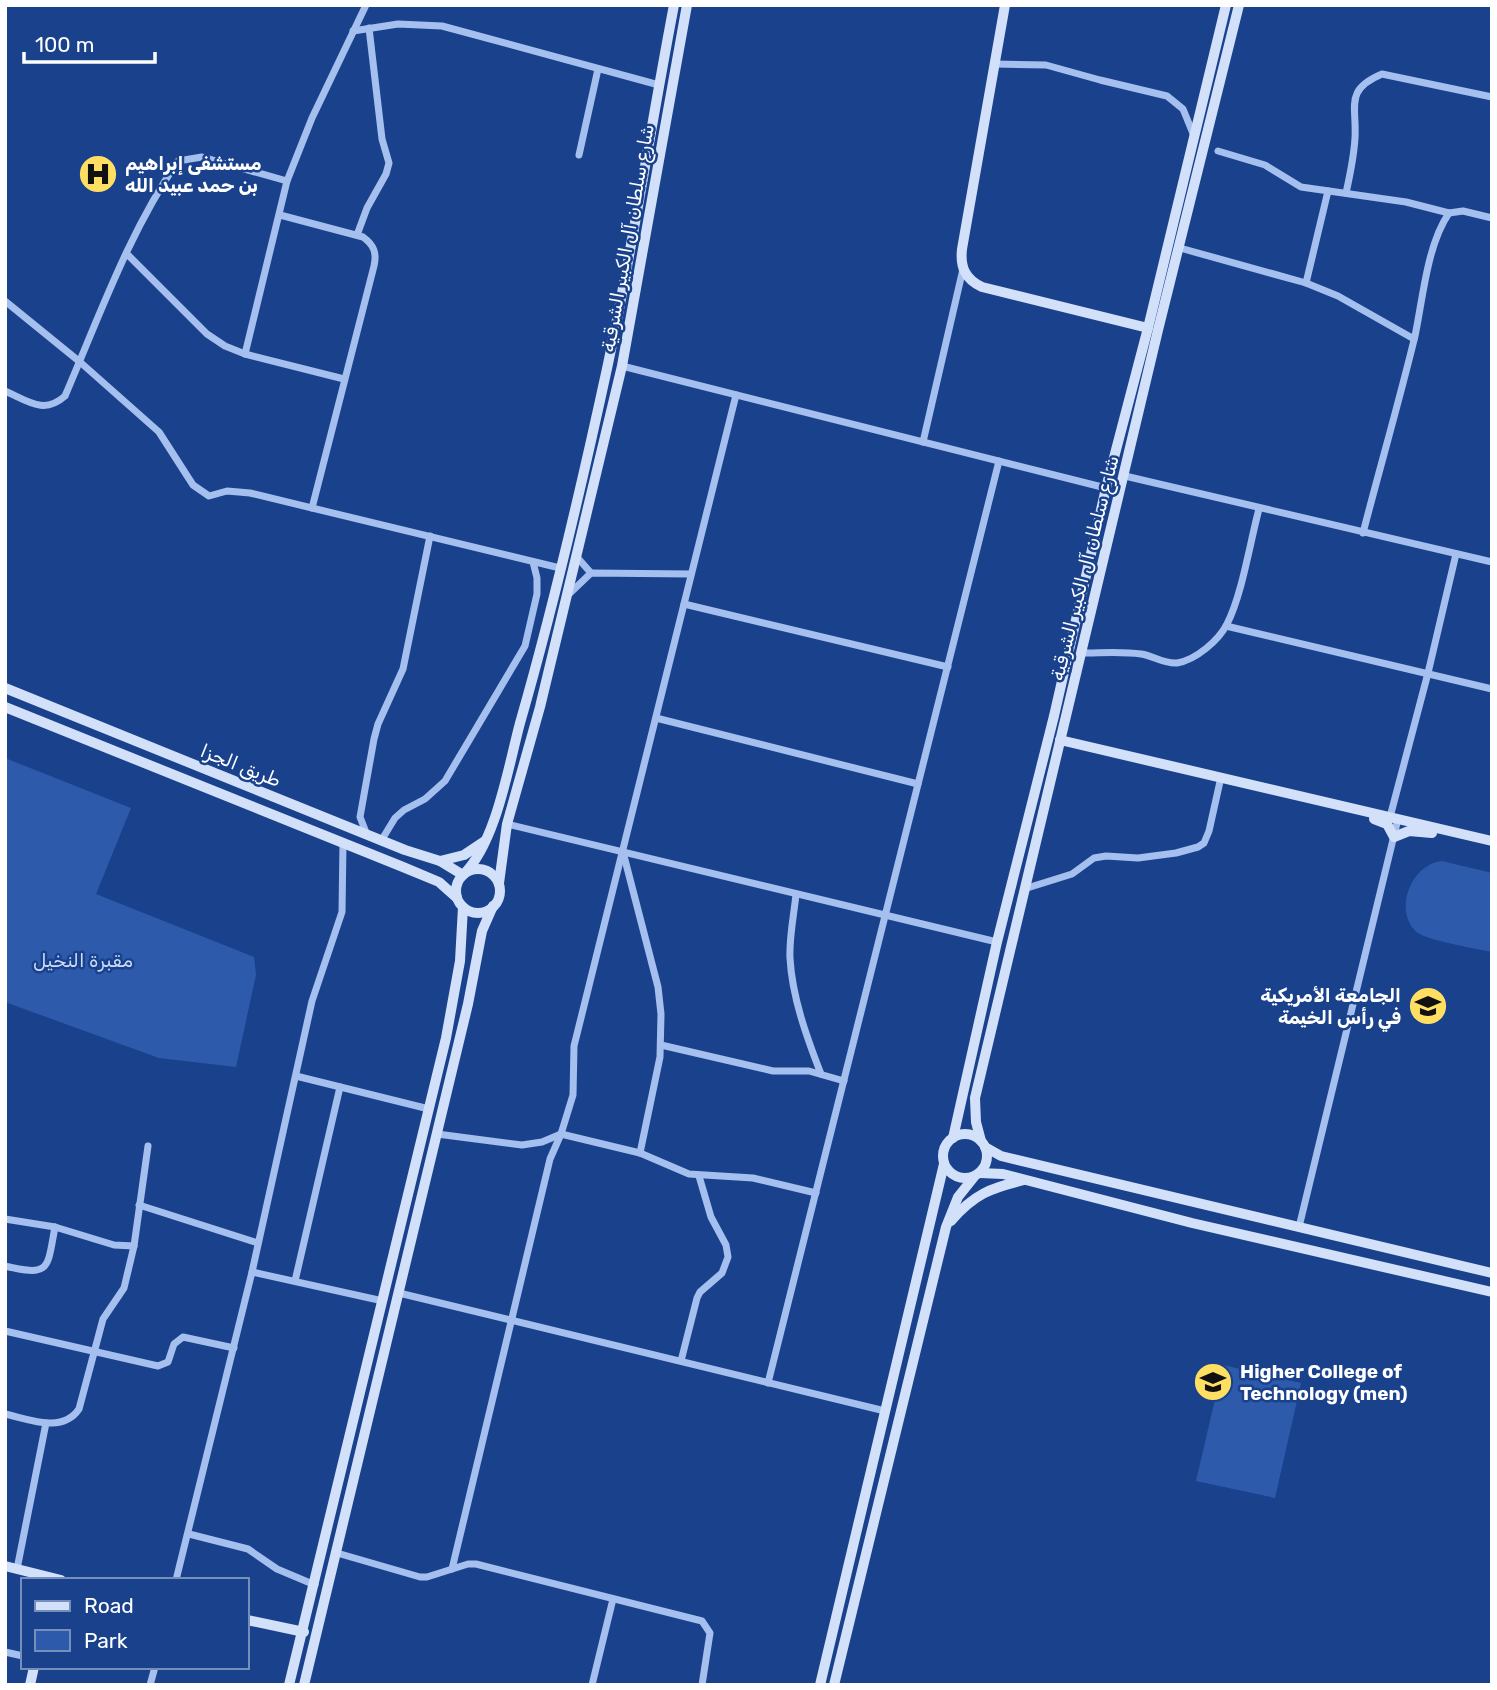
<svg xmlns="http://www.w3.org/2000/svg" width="1497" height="1690" font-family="Rubik,Cairo,sans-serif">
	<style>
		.green { fill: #2d5aaa }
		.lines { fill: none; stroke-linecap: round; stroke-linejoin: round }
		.street { stroke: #a5c0ee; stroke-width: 7 }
		.secondary { stroke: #d2e0fa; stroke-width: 10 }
		.labels { text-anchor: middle; stroke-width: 5; stroke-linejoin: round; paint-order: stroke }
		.poi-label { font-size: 19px; font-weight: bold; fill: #fff; stroke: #1a428c; text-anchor: start }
		.street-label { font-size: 19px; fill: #fff; stroke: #1a428c }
		.park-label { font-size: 19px; fill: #cbdcfa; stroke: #1a428c }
	</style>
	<rect width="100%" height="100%" fill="#1a428c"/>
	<g class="green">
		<path d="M5,758L131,808L96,894L254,957L256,975L236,1067L159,1058L5,1002Z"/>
		<path d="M1442,861L1492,873V952C1477,949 1427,940 1418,933C1392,912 1411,864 1442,861Z"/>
		<path d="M1223,1365L1301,1383L1275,1498L1196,1481Z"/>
	</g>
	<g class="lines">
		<g class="street">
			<path d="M353,31L398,24L442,26L659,85"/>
			<path d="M995,64L1046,65L1100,80L1167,96L1183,109L1194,136"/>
			<path d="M1218,151L1265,165L1301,187L1406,202L1449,213L1463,211L1492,218"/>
			<path d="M579,155L598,69"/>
			<path d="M1346,193C1350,175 1354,156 1355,138C1357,106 1344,90 1382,74L1492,97"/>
			<path d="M280,215L363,237C374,245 377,253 374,266L312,508"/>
			<path d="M357,235L367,208L386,174L389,163L382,139L369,28"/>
			<path d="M1180,248L1306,283L1338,296L1414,339"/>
			<path d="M127,254L207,334L225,346L245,354L344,379"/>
			<path d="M1306,283L1328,191"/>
			<path d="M5,301L80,362L159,432L193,485L209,496L227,491L250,493L560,568"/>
			<path d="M245,354L287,181L312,118L366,5"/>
			<path d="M622,366L1106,488"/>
			<path d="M5,391C28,401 44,415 65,396C99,317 129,232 178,161L202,157L287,181"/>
			<path d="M923,442L963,269"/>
			<path d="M1125,476L1492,562"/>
			<path d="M1363,533C1380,467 1399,402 1415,336C1423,298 1427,245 1449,213"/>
			<path d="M576,556L591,573"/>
			<path d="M568,595L591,573L691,574"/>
			<path d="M684,604L948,667"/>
			<path d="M1226,626L1492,689"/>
			<path d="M1081,653C1101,653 1122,651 1141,654C1154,656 1164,664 1177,663C1196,660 1219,640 1227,624C1242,595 1250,542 1259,509"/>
			<path d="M656,718L918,784"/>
			<path d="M1390,817L1428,673L1456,554"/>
			<path d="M507,824L997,942"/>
			<path d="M367,835L360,817L374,739L378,724L403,669L430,536"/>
			<path d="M381,841L395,818L404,810L425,799L445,781L525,646L537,594V578L533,562"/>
			<path d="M624,856L658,987L661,1014L660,1057L640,1153"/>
			<path d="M1024,889L1072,874L1094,858L1106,856L1138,858L1176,853L1198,847L1204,843L1209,831L1221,777"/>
			<path d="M796,894C794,915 789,937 790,958C792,997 807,1038 821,1074"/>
			<path d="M661,1045L773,1071H809L844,1081"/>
			<path d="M296,1076L429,1109"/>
			<path d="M437,1134L522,1145L542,1142L561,1134L640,1153L689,1174L753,1178L816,1193"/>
			<path d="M139,1205L258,1243"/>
			<path d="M5,1219L55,1227L114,1245L134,1246"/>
			<path d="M1299,1227L1398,819"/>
			<path d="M5,1266C51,1277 47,1269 55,1227"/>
			<path d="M252,1272L383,1301"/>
			<path d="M295,1281L340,1087"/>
			<path d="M399,1293L885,1411"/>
			<path d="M5,1331L158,1366L168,1362L174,1344L183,1337L234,1348"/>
			<path d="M681,1361L697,1298L700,1292L722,1273L728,1257L726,1245L711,1217L699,1176"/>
			<path d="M768,1383L999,461"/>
			<path d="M5,1414C29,1419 62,1434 79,1409L103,1319L124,1288L134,1246L148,1146"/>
			<path d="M189,1534L248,1549L277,1569L315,1585"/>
			<path d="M337,1553L420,1577H427L468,1564H476L702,1621L710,1633L702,1685"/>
			<path d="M17,1569L46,1423"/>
			<path d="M452,1569L550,1159L561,1134L573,1095L574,1046L736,395"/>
			<path d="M176,1580L252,1272L312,1001L342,912L343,843"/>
			<path d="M5,1652L23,1656"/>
			<path d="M150,1685L155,1667"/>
			<path d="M592,1685L613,1599"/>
		</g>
		<g class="secondary">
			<path d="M1005,5L962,249C960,267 965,279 982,287L1148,328"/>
			<path d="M5,688L405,850L440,861L463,875C496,843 508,768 520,723C554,605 582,484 608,364C633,245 651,125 674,5"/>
			<path d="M5,707L403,867L439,882L457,898"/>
			<path d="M1060,740L1492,841"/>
			<path d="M1374,819L1387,824L1394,837L1409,831L1432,833"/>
			<path d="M440,861L464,855L485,841"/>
			<circle cx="478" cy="891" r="22"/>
			<path d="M499,883L507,824L540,707L622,366L687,5"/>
			<circle cx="965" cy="1156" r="22"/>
			<path d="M953,1138L997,942L1054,716L1106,488L1148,328L1226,5"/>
			<path d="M981,1141L976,1122L975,1098L1158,330L1239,5"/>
			<path d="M985,1147L1001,1156L1492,1273"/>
			<path d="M980,1173L1003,1174L1192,1223L1492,1292"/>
			<path d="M951,1221C974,1194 991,1188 1024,1180"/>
			<path d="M5,1566L61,1580"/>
			<path d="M247,1620L304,1632"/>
			<path d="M30,1685L34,1667"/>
			<path d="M289,1685L446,1038L460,961L463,907"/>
			<path d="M304,1685L468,1004L482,931L493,906"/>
			<path d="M820,1685L944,1164"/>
			<path d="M834,1685L946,1227L958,1197L974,1177"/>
		</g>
	</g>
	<defs>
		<g id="hospital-disc" transform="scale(2.0125)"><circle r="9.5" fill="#ffdf62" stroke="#1a428c"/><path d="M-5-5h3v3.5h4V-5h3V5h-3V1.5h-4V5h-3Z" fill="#111"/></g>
		<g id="university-disc" transform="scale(2.0125)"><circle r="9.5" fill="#ffdf62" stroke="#1a428c"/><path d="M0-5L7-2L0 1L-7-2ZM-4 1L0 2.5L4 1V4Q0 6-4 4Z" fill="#111"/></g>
	</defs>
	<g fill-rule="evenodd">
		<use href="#hospital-disc" x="98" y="174"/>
		<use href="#university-disc" x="1428" y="1006"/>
		<use href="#university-disc" x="1213" y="1382"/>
	</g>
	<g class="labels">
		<g class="poi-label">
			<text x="125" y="170">مستشفى إبراهيم<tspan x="125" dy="22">بن حمد عبيد الله</tspan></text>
			<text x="1401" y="1002" text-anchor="end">الجامعة الأمريكية<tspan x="1401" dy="22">في رأس الخيمة</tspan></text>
			<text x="1240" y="1378">Higher College of<tspan x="1240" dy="22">Technology (men)</tspan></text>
		</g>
		<g class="street-label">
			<text transform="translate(627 238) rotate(-80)" y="7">شارع سلطان آل الكبير الشرقية</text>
			<text transform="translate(1084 568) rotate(-76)" y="7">شارع سلطان آل الكبير الشرقية</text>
			<text transform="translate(241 765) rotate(22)" y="7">طريق الجزا</text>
		</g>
		<g class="park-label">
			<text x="83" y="967">مقبرة النخيل</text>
		</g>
	</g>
	<rect width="1497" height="1690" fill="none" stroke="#ffffff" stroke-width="14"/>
	<rect x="21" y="1578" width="228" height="91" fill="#1a428c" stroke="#768eba" stroke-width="2"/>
	<rect x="35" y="1601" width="35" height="10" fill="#d2e0fa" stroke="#768eba" stroke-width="2"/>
	<text x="84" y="1613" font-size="21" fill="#ffffff">Road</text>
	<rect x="35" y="1630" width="35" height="21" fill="#2d5aaa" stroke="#768eba" stroke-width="2"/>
	<text x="84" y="1648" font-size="21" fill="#ffffff">Park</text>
	<path d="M24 52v10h131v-10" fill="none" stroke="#ffffff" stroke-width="3.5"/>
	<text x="35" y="52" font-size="21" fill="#ffffff" stroke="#1a428c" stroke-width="5" paint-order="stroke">100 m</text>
</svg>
